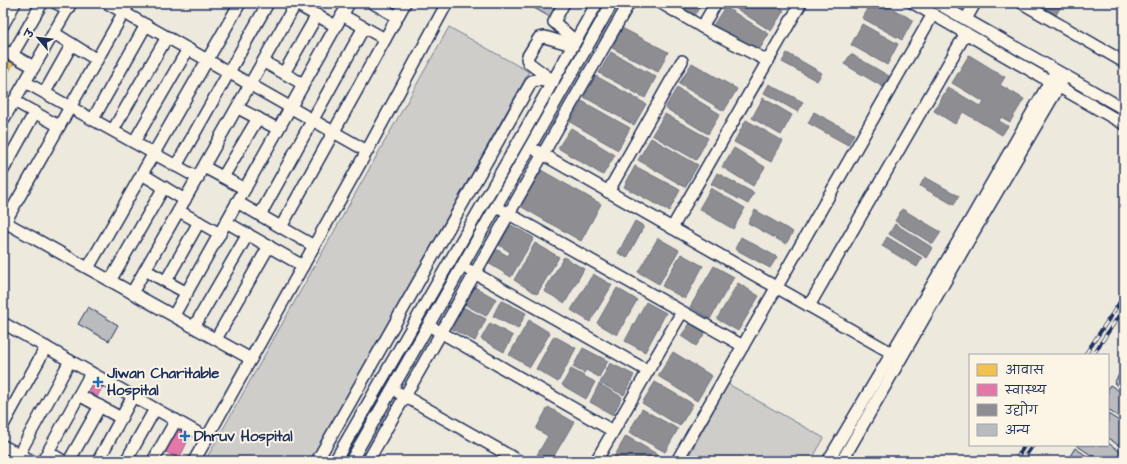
<svg xmlns="http://www.w3.org/2000/svg" width="1127" height="464" font-family="'Architects Daughter','Playpen Sans Deva',sans-serif">
	<style>
		.green { fill: #cfcdca; stroke: #757e94 }
		.homes { fill: #f2c14e; stroke: #b29553 }
		.health { fill: #e377a8; stroke: #a76192 }
		.industry { fill: #8d8d92; stroke: #6b7182 }
		.building { fill: #babbbe; stroke: #1b2f5e }
		.lines { fill: none; stroke-linecap: round; stroke-linejoin: round }
		.minor-casing { stroke: #1b2f5e; stroke-width: 14 }
		.minor { stroke: #fcf5e5; stroke-width: 11 }
		.rail-casing { stroke: #1b2f5e; stroke-width: 4 }
		.rail { stroke: #fcf5e5; stroke-width: 2.5; stroke-dasharray: 8; stroke-linecap: butt }
		.poi-dot { fill: #1f6fb2; stroke: #fcf5e5; stroke-width: 1.5 }
		.labels { text-anchor: middle; stroke-width: 4; stroke-linejoin: round; paint-order: stroke }
		.poi-label { font-size: 15px; font-weight: bold; fill: #1b2f5e; stroke: #fcf5e5; text-anchor: start }
	</style>
	<rect width="100%" height="100%" fill="#eee9dd"/>
	<filter id="ink" filterUnits="userSpaceOnUse"><feTurbulence type="fractalNoise" baseFrequency=".025" numOctaves="2"/><feDisplacementMap in="SourceGraphic" scale="8" xChannelSelector="R" yChannelSelector="G"/><feConvolveMatrix kernelMatrix="1 2 1 2 8 2 1 2 1" color-interpolation-filters="sRGB"/></filter>
	<g filter="url(#ink)">
		<g class="green">
			<path d="M449,27L529,72L310,461H205Z"/>
			<path d="M728,384L824,438L811,461H686Z"/>
		</g>
		<path class="homes" d="M3,55L15,61L4,81H3Z"/>
		<g class="health">
			<path d="M95,376L105,382L97,397L87,391Z"/>
			<path d="M175,424L192,432L179,459L162,450Z"/>
		</g>
		<g class="industry">
			<path d="M666,3H702L693,18Z"/>
			<path d="M729,3H772L784,10L771,31L729,4Z"/>
			<path d="M870,3H882L913,20L902,40L862,18Z"/>
			<path d="M1035,3H1063L1056,15Z"/>
			<path d="M725,7L769,34L756,55L712,27Z"/>
			<path d="M862,24L898,44L887,65L851,45Z"/>
			<path d="M622,28L668,52L658,72L612,48Z"/>
			<path d="M611,52L656,77L645,98L599,73Z"/>
			<path d="M787,53L822,73L817,81L782,62Z"/>
			<path d="M851,54L889,76L883,87L844,64Z"/>
			<path d="M969,55L1005,77L1000,85L1024,99L1010,122L1001,117L999,121L1008,126L1002,135L963,112L955,124L934,111L948,87L981,107L984,102L952,83Z"/>
			<path d="M692,63L737,89L724,111L679,84Z"/>
			<path d="M596,76L646,104L634,125L584,97Z"/>
			<path d="M769,84L803,102L798,112L764,93Z"/>
			<path d="M677,88L720,114L708,134L665,108Z"/>
			<path d="M763,98L792,115L781,135L752,118Z"/>
			<path d="M582,101L630,128L618,150L570,122Z"/>
			<path d="M814,112L854,134L848,145L808,123Z"/>
			<path d="M665,114L708,138L696,160L652,135Z"/>
			<path d="M746,120L783,141L771,162L734,142Z"/>
			<path d="M571,128L615,155L603,175L558,148Z"/>
			<path d="M651,138L698,165L685,187L638,160Z"/>
			<path d="M734,148L765,167L753,186L722,167Z"/>
			<path d="M635,166L680,190L669,211L624,187Z"/>
			<path d="M541,170L601,204L581,241L520,206Z"/>
			<path d="M717,173L754,193L748,204L711,184Z"/>
			<path d="M925,177L959,196L954,205L920,186Z"/>
			<path d="M711,188L745,208L733,229L699,209Z"/>
			<path d="M902,209L941,232L933,244L895,221Z"/>
			<path d="M755,210L793,232L786,244L748,223Z"/>
			<path d="M635,221L644,226L627,258L618,253Z"/>
			<path d="M895,224L933,248L927,258L889,234Z"/>
			<path d="M511,225L534,238L511,277L488,263L496,249L508,256L510,252L499,245Z"/>
			<path d="M741,237L777,257L770,268L735,249Z"/>
			<path d="M887,237L922,258L917,267L882,246Z"/>
			<path d="M658,238L679,250L659,284L638,272Z"/>
			<path d="M535,243L559,257L537,294L514,280Z"/>
			<path d="M681,254L703,266L685,299L662,286Z"/>
			<path d="M564,257L584,269L565,303L544,291Z"/>
			<path d="M714,266L734,277L710,319L690,307Z"/>
			<path d="M593,274L612,285L590,322L571,310Z"/>
			<path d="M738,283L759,296L738,331L717,319Z"/>
			<path d="M473,286L496,299L486,316L464,304Z"/>
			<path d="M617,288L637,300L617,335L597,323Z"/>
			<path d="M501,300L526,313L518,329L493,316Z"/>
			<path d="M646,302L666,313L645,352L625,341Z"/>
			<path d="M463,307L486,319L475,341L452,329Z"/>
			<path d="M529,320L550,333L530,367L509,355Z"/>
			<path d="M490,323L513,336L504,352L481,339Z"/>
			<path d="M690,323L705,333L696,346L681,336Z"/>
			<path d="M554,336L576,348L558,382L536,369Z"/>
			<path d="M583,348L608,361L599,377L586,370L584,373L573,367Z"/>
			<path d="M673,352L712,376L697,401L658,376Z"/>
			<path d="M610,363L634,375L624,395L600,383Z"/>
			<path d="M571,369L595,382L586,399L562,385Z"/>
			<path d="M655,382L693,404L680,426L642,403Z"/>
			<path d="M599,384L622,397L613,415L590,402Z"/>
			<path d="M548,407L574,422L551,461H547L537,455L548,436L536,429Z"/>
			<path d="M642,409L678,429L665,452L629,432Z"/>
			<path d="M626,436L662,457L659,461H617L613,459Z"/>
		</g>
		<g class="building">
			<path d="M531,3H555L557,4L550,17L529,5Z"/>
			<path d="M88,307L118,325L109,341L78,324Z"/>
			<path d="M1123,368L1124,369V390L1114,383Z"/>
			<path d="M1110,385L1124,394V420L1108,410V388Z"/>
			<path d="M1108,414L1124,424V449L1108,438Z"/>
			<path d="M1108,443L1124,454V461H1100L1076,445H1108Z"/>
			<path d="M1075,448L1094,461H1067Z"/>
		</g>
		<g class="lines">
			<g class="minor-casing">
				<g id="minor">
					<path d="M56,3L68,9"/>
					<path d="M107,3L367,151"/>
					<path d="M373,3L397,17"/>
					<path d="M564,3L554,22L575,41"/>
					<path d="M661,3L702,27L768,61"/>
					<path d="M913,3L1124,124"/>
					<path d="M937,3L1124,109"/>
					<path d="M1022,3L1124,62"/>
					<path d="M296,4L336,26"/>
					<path d="M342,15L385,39"/>
					<path d="M966,19L975,3"/>
					<path d="M3,25L15,3"/>
					<path d="M702,27L716,3"/>
					<path d="M54,33L97,60"/>
					<path d="M3,50L34,67"/>
					<path d="M12,55L42,3"/>
					<path d="M264,62L303,84"/>
					<path d="M284,73L317,15"/>
					<path d="M553,81L529,63L527,59L528,56L539,38L545,37L572,45"/>
					<path d="M25,82L198,178"/>
					<path d="M45,92L72,44"/>
					<path d="M14,101L59,126"/>
					<path d="M238,108L278,129"/>
					<path d="M93,119L146,25"/>
					<path d="M3,120L71,3"/>
					<path d="M113,130L167,37"/>
					<path d="M134,142L188,49"/>
					<path d="M537,151L897,356"/>
					<path d="M176,166L268,3"/>
					<path d="M204,167L245,189"/>
					<path d="M3,170L35,112"/>
					<path d="M142,174L185,200"/>
					<path d="M223,177L258,118"/>
					<path d="M608,192L682,61"/>
					<path d="M237,202L314,246"/>
					<path d="M502,210L743,346"/>
					<path d="M179,211L220,234"/>
					<path d="M260,215L364,27"/>
					<path d="M3,221L251,359"/>
					<path d="M5,222L129,3"/>
					<path d="M226,222L303,266"/>
					<path d="M281,227L405,3"/>
					<path d="M672,228L801,3"/>
					<path d="M88,268L240,3"/>
					<path d="M145,270L187,293"/>
					<path d="M469,270L648,371"/>
					<path d="M110,281L164,187"/>
					<path d="M166,281L199,222"/>
					<path d="M132,293L296,3"/>
					<path d="M809,306L966,33"/>
					<path d="M174,315L349,3"/>
					<path d="M3,323L207,438"/>
					<path d="M194,327L248,234"/>
					<path d="M435,329L613,431"/>
					<path d="M216,339L269,246"/>
					<path d="M399,393L519,461"/>
					<path d="M79,395L121,418"/>
					<path d="M3,425L46,347"/>
					<path d="M3,446L32,461"/>
					<path d="M48,452L63,461"/>
					<path d="M19,454L70,361"/>
					<path d="M43,461L91,373"/>
					<path d="M69,461L100,406"/>
					<path d="M98,461L133,396"/>
					<path d="M126,461L155,409"/>
					<path d="M153,461L176,420"/>
					<path d="M194,461L367,151L447,3"/>
					<path d="M317,461L532,81L537,80L553,82"/>
					<path d="M335,461L519,141L597,3"/>
					<path d="M351,461L612,3"/>
					<path d="M368,461L629,3"/>
					<path d="M596,461L682,312"/>
					<path d="M677,461L933,14"/>
					<path d="M828,461L963,233L1056,71"/>
					<path d="M842,461L970,238L1065,76"/>
				</g>
			</g>
			<use href="#minor" class="minor"/>
			<g class="rail-casing">
				<g id="rail">
					<path d="M1085,355L1124,296"/>
					<path d="M1093,355L1124,308"/>
					<path d="M1015,461L1025,445"/>
					<path d="M1022,461L1033,445"/>
				</g>
			</g>
			<use href="#rail" class="rail"/>
		</g>
	</g>
	<g class="poi-dot">
		<path d="M96 376h4v4h4v4h-4v4h-4v-4h-4v-4h4z"/>
		<path d="M183 430h4v4h4v4h-4v4h-4v-4h-4v-4h4z"/>
	</g>
	<g class="labels">
		<g class="poi-label">
			<text x="107" y="378">Jiwan Charitable<tspan x="107" dy="17">Hospital</tspan></text>
			<text x="194" y="441">Dhruv Hospital</text>
		</g>
	</g>
	<rect width="1127" height="464" fill="none" stroke="#fcf5e5" stroke-width="16"/>
	<rect x="8" y="8" width="1111" height="448" fill="none" stroke="#1b2f5e" stroke-width="1.5" filter="url(#ink)"/>
	<rect x="969" y="354" width="140" height="92" fill="#fcf5e5" stroke="#a2a6af"/>
	<rect x="977" y="364" width="20" height="12" fill="#f2c14e" stroke="#a2a6af"/>
	<text x="1005" y="374" font-size="12" fill="#1b2f5e">आवास</text>
	<rect x="977" y="384" width="20" height="12" fill="#e377a8" stroke="#a2a6af"/>
	<text x="1005" y="394" font-size="12" fill="#1b2f5e">स्वास्थ्य</text>
	<rect x="977" y="404" width="20" height="12" fill="#8d8d92" stroke="#a2a6af"/>
	<text x="1005" y="414" font-size="12" fill="#1b2f5e">उद्योग</text>
	<rect x="977" y="424" width="20" height="12" fill="#babbbe" stroke="#a2a6af"/>
	<text x="1005" y="434" font-size="12" fill="#1b2f5e">अन्य</text>
	<g transform="translate(38 38) rotate(298)" stroke="#fcf5e5" stroke-width="3" paint-order="stroke">
	<path d="M0-3L7 15L0 10L-7 15Z" fill="#1b2f5e"/>
	<text y="-6" font-size="11" font-weight="bold" text-anchor="middle" fill="#1b2f5e">उ</text>
	</g>
</svg>
